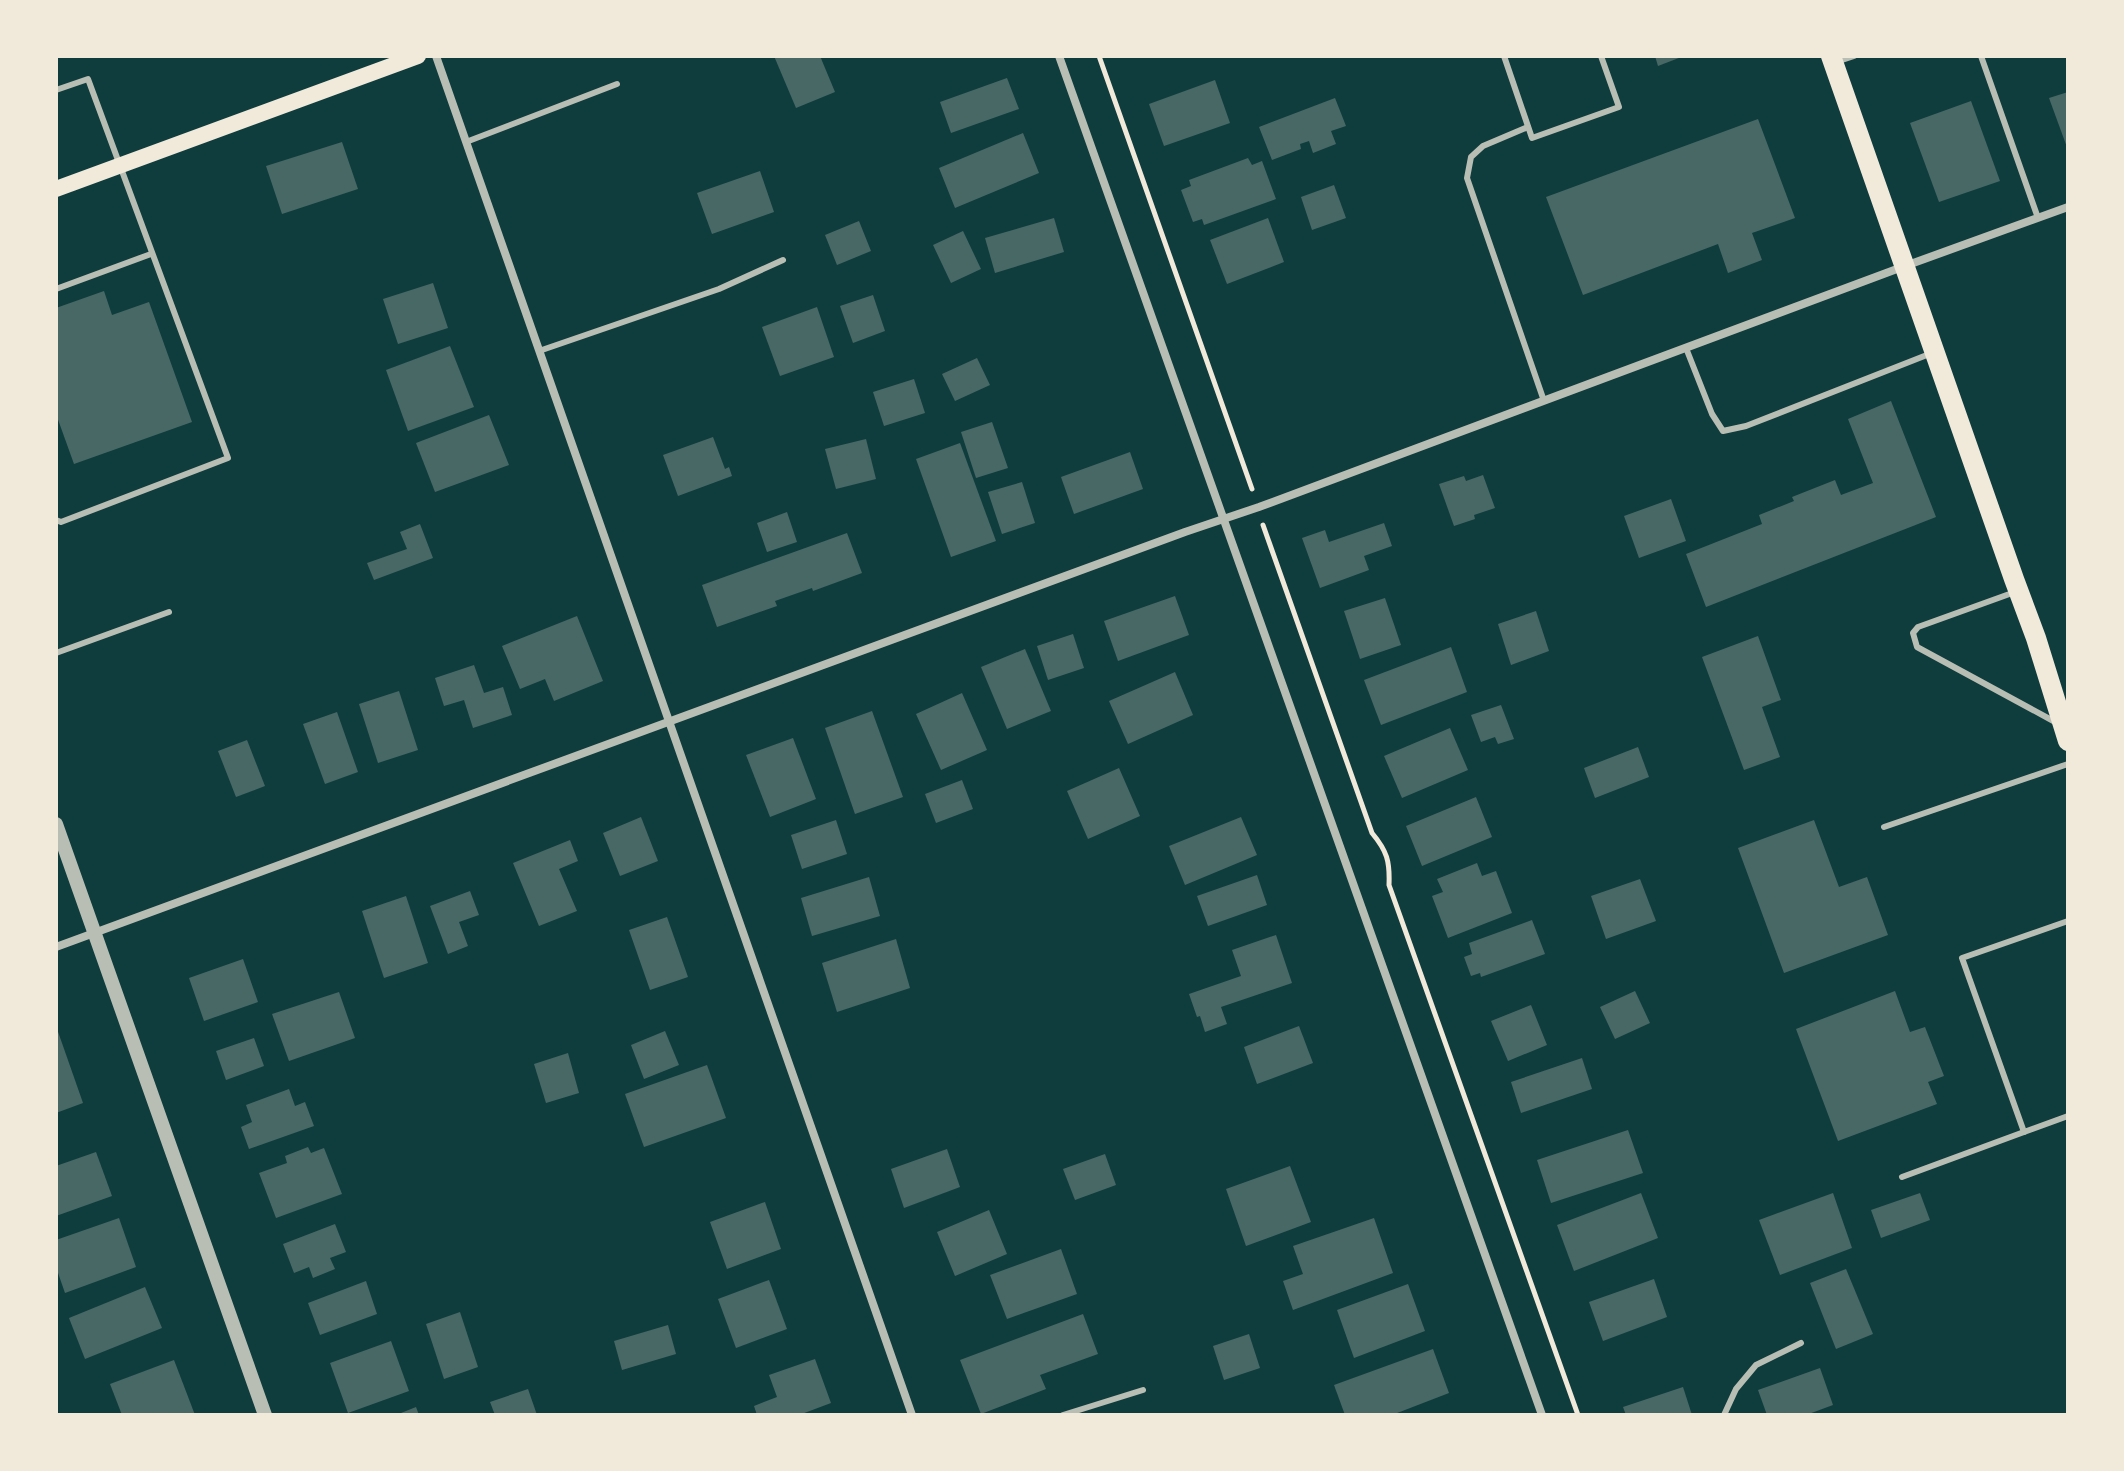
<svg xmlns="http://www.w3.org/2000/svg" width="2124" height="1471" font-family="Karla,sans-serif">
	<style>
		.building { fill: #486865 }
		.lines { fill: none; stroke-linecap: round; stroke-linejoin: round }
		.path { stroke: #f1e9da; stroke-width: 5 }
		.service { stroke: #b8beb3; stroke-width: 6 }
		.minor { stroke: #b8beb3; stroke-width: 8 }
		.tertiary { stroke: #b8beb3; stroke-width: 14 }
		.secondary { stroke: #f1e9da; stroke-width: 16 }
		.primary { stroke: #f1e9da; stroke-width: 20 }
	</style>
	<rect width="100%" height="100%" fill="#0f3d3e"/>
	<g class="building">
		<path d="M774,56H820L835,92L796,108Z"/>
		<path d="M1655,56H1684L1658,66Z"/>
		<path d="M1007,78L1019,109L951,133L940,102Z"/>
		<path d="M1215,80L1230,123L1164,146L1149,104Z"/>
		<path d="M2068,92V150L2049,98Z"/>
		<path d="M1335,98L1346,126L1331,131L1336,144L1313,153L1309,141L1300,144L1301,149L1272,160L1259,127Z"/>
		<path d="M1971,101L2000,181L1939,202L1910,123Z"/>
		<path d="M1758,119L1795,218L1752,233L1762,260L1728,273L1718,244L1583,295L1546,197Z"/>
		<path d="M1023,133L1039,173L955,208L939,168Z"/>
		<path d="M342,142L358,189L282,214L266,166Z"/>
		<path d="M1248,158L1252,165L1262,161L1276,199L1204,225L1202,219L1193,222L1181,190L1191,186L1189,180Z"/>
		<path d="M760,171L774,212L712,234L697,193Z"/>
		<path d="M1334,185L1346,218L1312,230L1301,197Z"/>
		<path d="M1054,218L1064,252L995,273L985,238Z"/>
		<path d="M1268,218L1284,262L1227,284L1210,240Z"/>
		<path d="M859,221L871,251L837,265L825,235Z"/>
		<path d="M963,231L981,269L951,283L933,245Z"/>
		<path d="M433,283L448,328L398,344L383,299Z"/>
		<path d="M104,291L112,315L149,302L192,422L74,464L56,414V308Z"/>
		<path d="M873,295L885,331L853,343L840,306Z"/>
		<path d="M817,307L834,357L780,376L762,327Z"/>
		<path d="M450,346L474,407L408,431L386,370Z"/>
		<path d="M977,358L990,385L955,401L942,374Z"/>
		<path d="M914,379L925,413L884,426L873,392Z"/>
		<path d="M1891,401L1936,517L1706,607L1686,554L1762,524L1759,515L1794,501L1792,497L1835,480L1841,495L1873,483L1848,419Z"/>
		<path d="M489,415L509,465L435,492L416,443Z"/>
		<path d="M992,422L1008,468L976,478L961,432Z"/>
		<path d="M713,437L725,469L729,467L732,476L678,496L663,455Z"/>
		<path d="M866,439L876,479L836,489L825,449Z"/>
		<path d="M960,443L996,541L951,557L916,459Z"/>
		<path d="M1130,452L1143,489L1074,514L1061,477Z"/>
		<path d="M1483,475L1495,508L1474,515L1475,519L1454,526L1439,484L1464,476L1466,481Z"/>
		<path d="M1022,482L1035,523L1002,534L988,492Z"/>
		<path d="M1671,499L1686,541L1639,558L1624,516Z"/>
		<path d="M787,512L797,542L767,552L757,523Z"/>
		<path d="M1384,523L1392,546L1364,556L1369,570L1320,588L1302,538L1325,530L1329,542Z"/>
		<path d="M420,524L433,558L374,580L367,563L407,549L400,532Z"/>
		<path d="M847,533L862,573L813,591L812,588L775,601L777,606L717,627L702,585Z"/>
		<path d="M1175,596L1189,635L1118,661L1104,621Z"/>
		<path d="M1385,598L1401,645L1360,659L1344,611Z"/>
		<path d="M1536,611L1549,651L1511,665L1498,624Z"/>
		<path d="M577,616L603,681L554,701L545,679L520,689L502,646Z"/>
		<path d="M1073,634L1084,668L1048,680L1037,646Z"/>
		<path d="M1758,636L1781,700L1762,707L1780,757L1744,770L1702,657Z"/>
		<path d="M1451,647L1467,692L1381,725L1364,680Z"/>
		<path d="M1025,649L1051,711L1007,729L981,667Z"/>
		<path d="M474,665L484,693L503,687L512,715L473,728L464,700L444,706L435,678Z"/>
		<path d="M1175,672L1193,715L1128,744L1109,701Z"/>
		<path d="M399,691L418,750L378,763L359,704Z"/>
		<path d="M962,693L987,750L941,770L916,714Z"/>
		<path d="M1501,705L1514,739L1498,744L1495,737L1481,742L1471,715Z"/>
		<path d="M872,711L903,797L855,814L825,728Z"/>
		<path d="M337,712L358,772L325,784L303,724Z"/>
		<path d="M1450,728L1468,770L1402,798L1384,756Z"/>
		<path d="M793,738L816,799L770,817L746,755Z"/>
		<path d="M247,740L265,786L236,797L218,751Z"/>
		<path d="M1638,747L1649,777L1595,798L1584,768Z"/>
		<path d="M1119,768L1140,816L1088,839L1067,791Z"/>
		<path d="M962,780L973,809L936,823L925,794Z"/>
		<path d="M1476,797L1492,837L1422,866L1406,826Z"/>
		<path d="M641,817L658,861L620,876L603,833Z"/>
		<path d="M1241,817L1257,855L1185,885L1169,846Z"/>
		<path d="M836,820L847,854L802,869L791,835Z"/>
		<path d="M1814,820L1839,887L1867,877L1888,935L1784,973L1738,848Z"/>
		<path d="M570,840L578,861L559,869L577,911L539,926L513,863Z"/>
		<path d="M1477,863L1482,876L1496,871L1512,913L1448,938L1432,896L1443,892L1437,879Z"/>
		<path d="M1257,875L1267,905L1208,926L1197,896Z"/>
		<path d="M869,877L880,916L812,936L801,898Z"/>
		<path d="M1640,879L1656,921L1606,939L1591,896Z"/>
		<path d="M470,891L479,915L459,922L468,946L448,954L430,906Z"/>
		<path d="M406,896L428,963L384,978L362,911Z"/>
		<path d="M667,917L688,977L650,990L629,930Z"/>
		<path d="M1532,920L1545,954L1481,977L1480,973L1471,976L1464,957L1472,954L1469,943Z"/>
		<path d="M1276,935L1292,983L1221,1007L1227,1024L1205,1032L1200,1016L1197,1017L1189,994L1241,976L1232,950Z"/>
		<path d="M896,939L910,988L837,1012L822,963Z"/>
		<path d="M243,959L258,1002L204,1021L189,978Z"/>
		<path d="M1635,991L1650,1023L1615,1039L1600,1007Z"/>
		<path d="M1895,991L1910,1032L1925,1027L1944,1076L1928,1082L1937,1104L1838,1141L1796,1029Z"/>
		<path d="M339,992L355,1038L289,1061L272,1014Z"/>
		<path d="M1531,1005L1547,1045L1508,1061L1491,1021Z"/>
		<path d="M56,1026L83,1103L56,1113Z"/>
		<path d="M1299,1026L1313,1063L1257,1084L1244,1047Z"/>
		<path d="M665,1031L679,1065L644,1079L631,1045Z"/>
		<path d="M254,1038L264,1066L226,1080L216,1051Z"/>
		<path d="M568,1053L579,1093L546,1103L534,1064Z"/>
		<path d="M1582,1058L1592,1089L1521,1113L1511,1082Z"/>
		<path d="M707,1065L726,1118L644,1147L625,1094Z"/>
		<path d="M289,1089L295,1106L305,1102L314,1126L249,1149L241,1127L252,1122L246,1105Z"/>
		<path d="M1628,1130L1643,1173L1551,1203L1537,1160Z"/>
		<path d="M308,1147L311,1153L324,1148L342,1194L276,1218L259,1173L287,1163L285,1156Z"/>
		<path d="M947,1149L960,1187L904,1208L891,1169Z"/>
		<path d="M96,1152L112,1196L56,1216V1166Z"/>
		<path d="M1105,1154L1116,1185L1075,1200L1063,1169Z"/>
		<path d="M1290,1166L1311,1222L1246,1246L1226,1189Z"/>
		<path d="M1641,1193L1658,1238L1574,1271L1557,1225Z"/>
		<path d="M1833,1193L1852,1248L1780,1275L1759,1220Z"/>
		<path d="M1920,1193L1930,1220L1881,1238L1871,1210Z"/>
		<path d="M765,1202L781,1249L727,1269L710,1222Z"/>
		<path d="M989,1210L1007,1254L955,1276L937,1232Z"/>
		<path d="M119,1218L136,1267L65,1293L56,1267V1240Z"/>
		<path d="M1374,1218L1393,1273L1293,1310L1283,1281L1303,1274L1293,1246Z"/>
		<path d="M335,1224L346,1252L330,1258L335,1269L313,1278L309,1267L294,1273L283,1244Z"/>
		<path d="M1061,1249L1077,1294L1007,1319L990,1275Z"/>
		<path d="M1846,1269L1873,1334L1836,1349L1810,1283Z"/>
		<path d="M1654,1279L1667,1317L1603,1341L1589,1302Z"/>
		<path d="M769,1280L787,1329L736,1348L718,1299Z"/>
		<path d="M366,1281L377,1314L320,1335L308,1303Z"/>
		<path d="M1408,1284L1425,1331L1354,1358L1337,1310Z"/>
		<path d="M145,1287L162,1328L85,1359L69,1318Z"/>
		<path d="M460,1312L478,1367L444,1379L426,1324Z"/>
		<path d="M1083,1314L1098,1354L1040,1375L1046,1389L981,1414L960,1360Z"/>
		<path d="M668,1325L676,1354L622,1370L614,1341Z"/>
		<path d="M1249,1334L1260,1368L1224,1380L1213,1346Z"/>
		<path d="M391,1341L409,1391L348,1413L330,1363Z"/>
		<path d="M1433,1349L1449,1393L1392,1415H1345L1334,1385Z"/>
		<path d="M815,1359L831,1403L799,1415H757L754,1406L777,1397L769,1375Z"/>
		<path d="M174,1360L195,1415H122L110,1384Z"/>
		<path d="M1820,1368L1833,1405L1806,1415H1767L1758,1390Z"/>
		<path d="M1683,1387L1692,1415H1626L1623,1407Z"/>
		<path d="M528,1389L537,1415H495L490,1402Z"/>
		<path d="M416,1407L419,1415H396Z"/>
	</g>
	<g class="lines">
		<g class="path">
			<path d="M1099,56L1252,489"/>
			<path d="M1263,525L1372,833C1387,851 1390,861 1389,885L1578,1415"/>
		</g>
		<g class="service">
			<path d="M1504,56L1532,138L1619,107L1601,56"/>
			<path d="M1981,56L2038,218"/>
			<path d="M1839,61L1854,56"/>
			<path d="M56,90L88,79L228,458L61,522L56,520"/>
			<path d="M1528,127L1483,146L1471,157L1467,178L1544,401"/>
			<path d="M466,142L617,84"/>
			<path d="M56,289L151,254"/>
			<path d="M1686,348L1712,414L1723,431L1746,426L1932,353"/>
			<path d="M539,351L719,289L783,260"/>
			<path d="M2015,592L1918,627L1913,633L1917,647L2057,723"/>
			<path d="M56,653L169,612"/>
			<path d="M1884,827L2068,764"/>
			<path d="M2068,921L1962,958L2024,1132L2068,1116"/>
			<path d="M1902,1177L2024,1132"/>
			<path d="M1063,1415L1143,1390"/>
			<path d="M1724,1415L1736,1389L1756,1365L1801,1343"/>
		</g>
		<g class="minor">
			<path d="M436,56L912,1415"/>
			<path d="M1059,56L1542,1415"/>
			<path d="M56,947L1185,532L1259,507L1905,266L2068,207"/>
		</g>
		<path class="tertiary" d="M56,824L265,1415"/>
		<path class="secondary" d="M56,189L418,56"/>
		<path class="primary" d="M1831,56L2014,579L2036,638L2068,741"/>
	</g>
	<rect width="2124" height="1471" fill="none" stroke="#f1e9da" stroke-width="116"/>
</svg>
